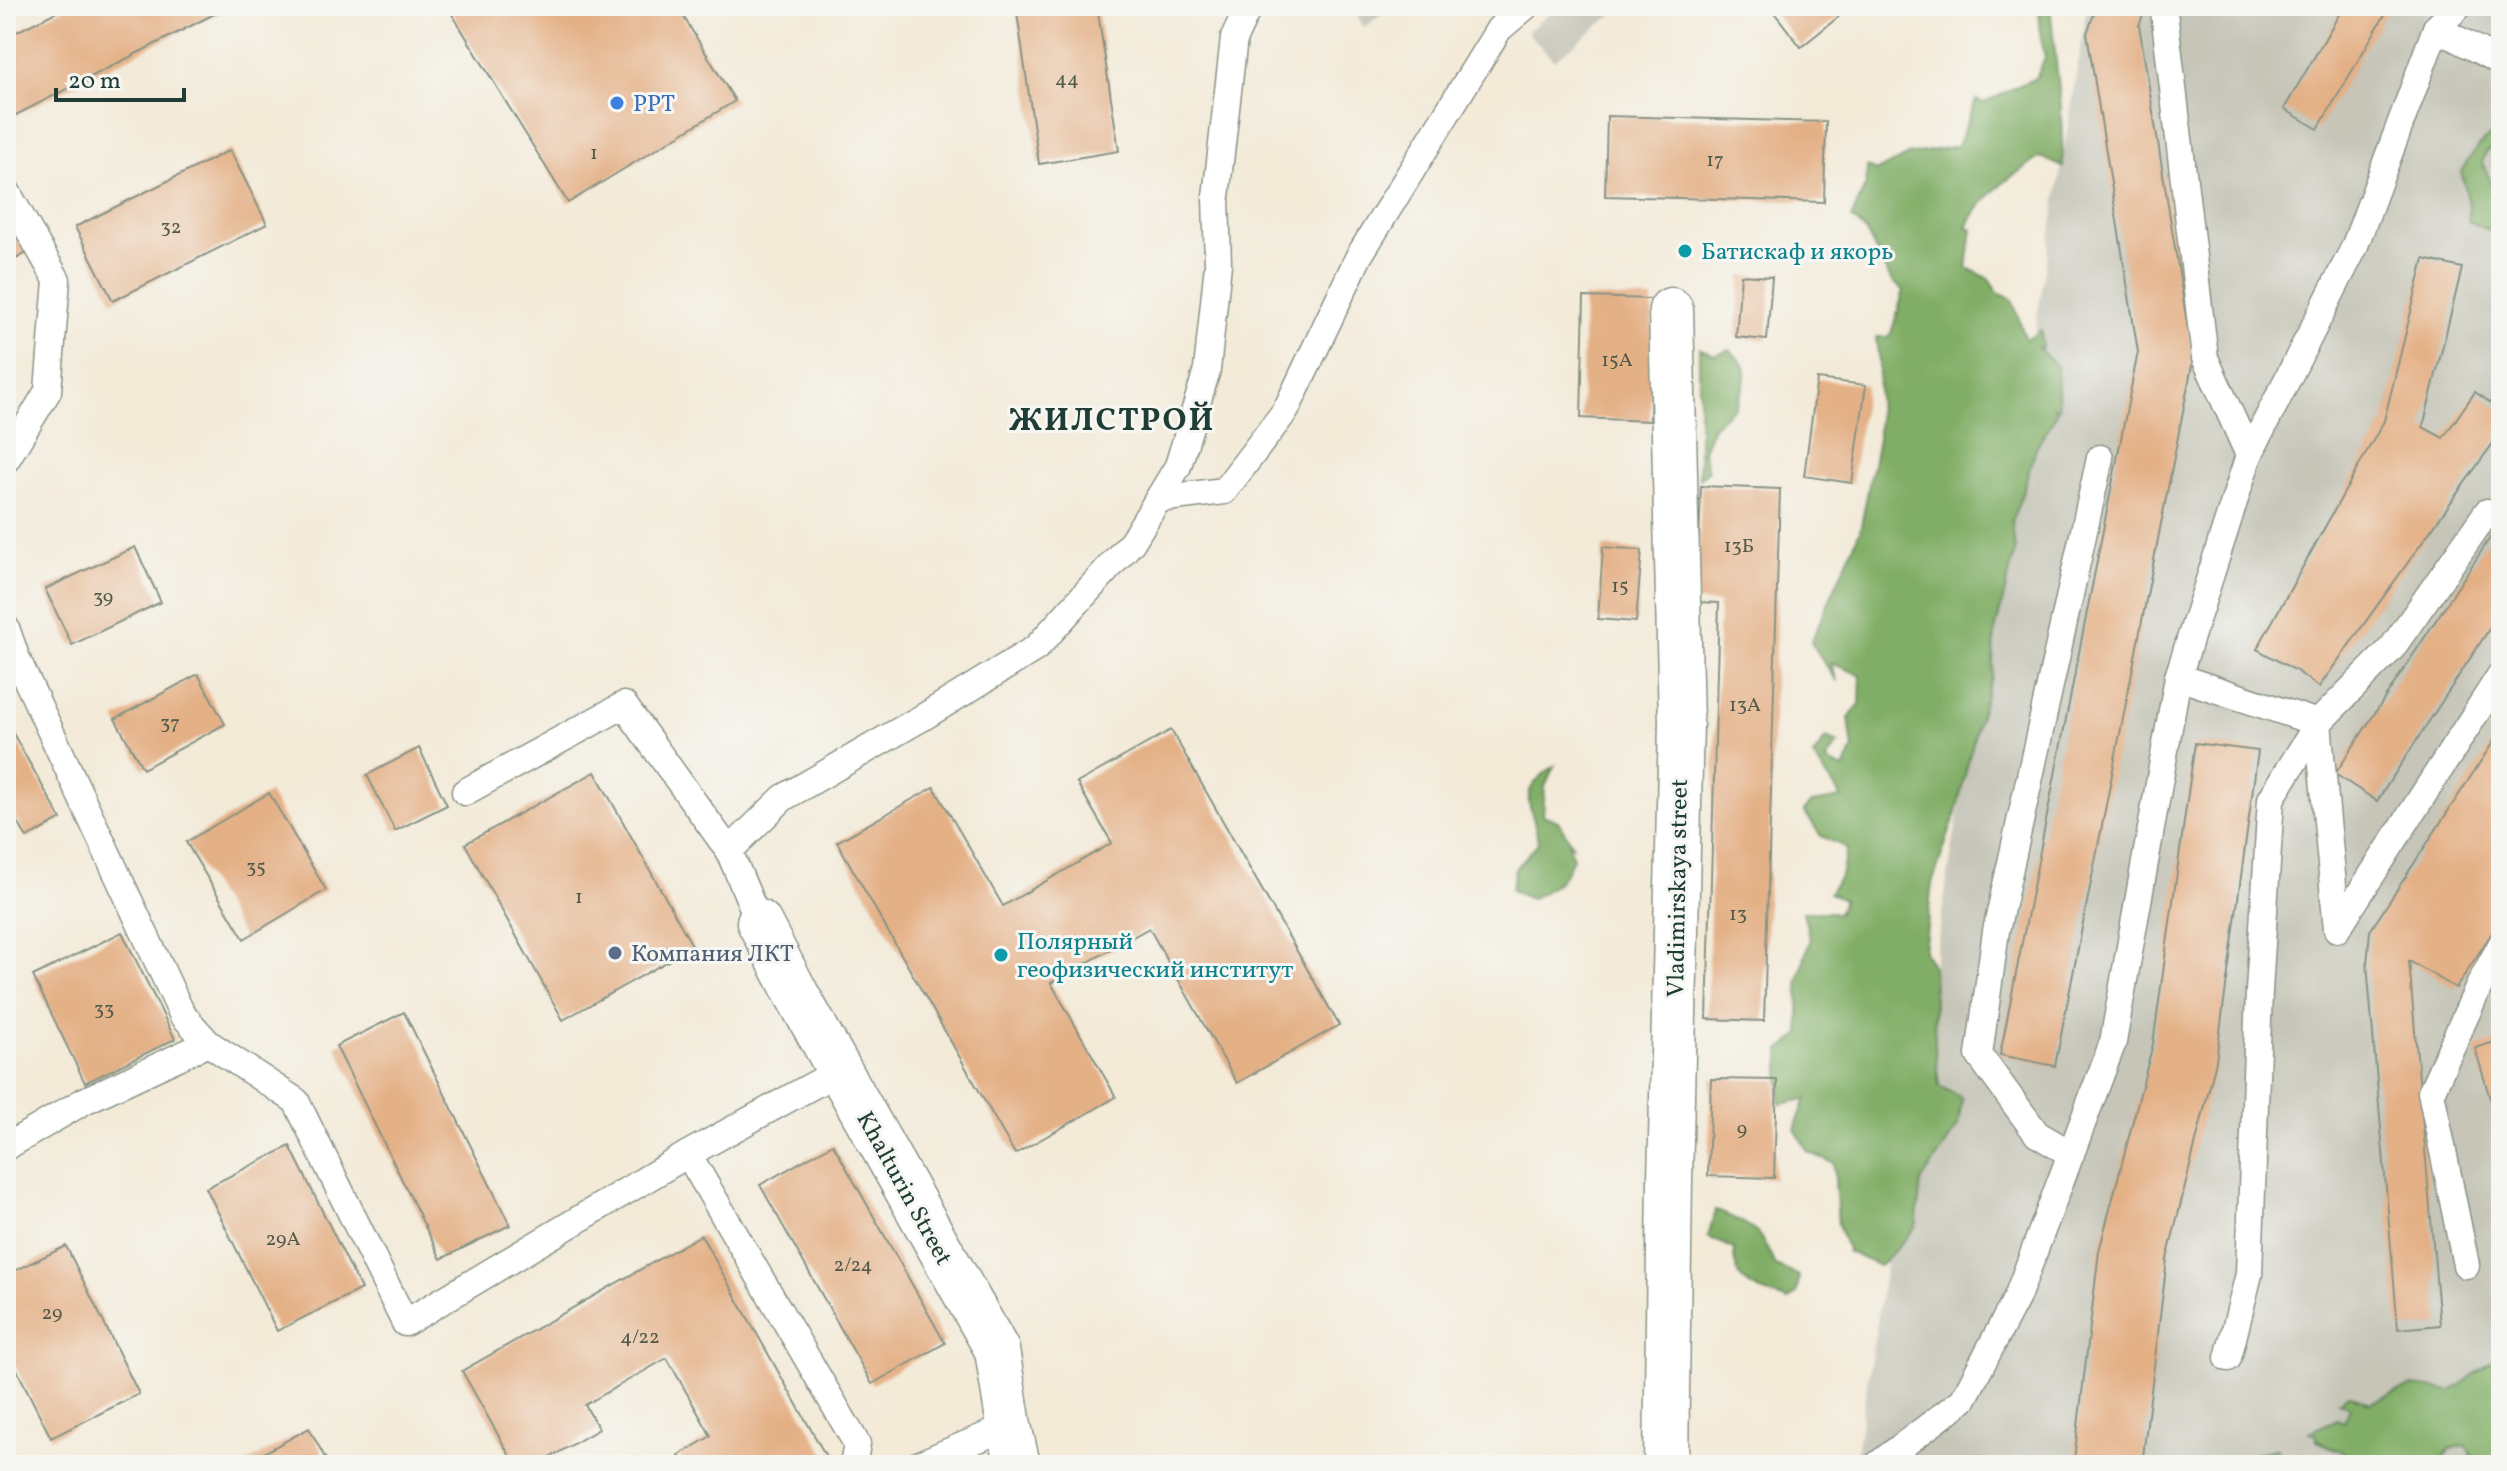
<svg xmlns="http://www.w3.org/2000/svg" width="2507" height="1471" font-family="Vollkorn,serif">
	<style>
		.industrial { fill: #c6c5b8 }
		.forest { fill: #81ae66; stroke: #50764d; stroke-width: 2 }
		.building { fill: #e4b086 }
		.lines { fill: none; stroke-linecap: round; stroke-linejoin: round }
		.service-casing { stroke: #899486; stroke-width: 29 }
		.minor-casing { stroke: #899486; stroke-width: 47 }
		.service { stroke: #fff; stroke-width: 26 }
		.minor { stroke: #fff; stroke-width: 44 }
		.shop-dot { fill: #3f7fe0; stroke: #f6f6f2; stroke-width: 3 }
		.culture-dot { fill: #0f9aa8; stroke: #f6f6f2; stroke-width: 3 }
		.service-dot { fill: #5c6f8a; stroke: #f6f6f2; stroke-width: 3 }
		.labels { text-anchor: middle; stroke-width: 6; stroke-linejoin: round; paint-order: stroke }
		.number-label { font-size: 20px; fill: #505a48 }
		.shop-label { font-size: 24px; fill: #366cbe; stroke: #f6f6f2; text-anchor: start }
		.culture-label { font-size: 24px; fill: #0d838f; stroke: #f6f6f2; text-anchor: start }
		.street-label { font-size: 24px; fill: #1f3d34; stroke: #f6f6f2 }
		.service-label { font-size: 24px; fill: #4e5e75; stroke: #f6f6f2; text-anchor: start }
		.district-label { font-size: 32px; font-weight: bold; letter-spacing: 2px; fill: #1f3d34; stroke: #f6f6f2 }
	</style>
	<rect width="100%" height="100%" fill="#f6f6f2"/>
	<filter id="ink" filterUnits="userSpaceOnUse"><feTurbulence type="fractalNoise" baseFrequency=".0125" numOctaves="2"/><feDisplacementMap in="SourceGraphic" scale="16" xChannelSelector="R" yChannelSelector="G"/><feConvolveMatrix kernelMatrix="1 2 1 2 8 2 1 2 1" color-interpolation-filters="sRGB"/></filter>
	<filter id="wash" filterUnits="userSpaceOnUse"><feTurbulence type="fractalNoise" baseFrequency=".006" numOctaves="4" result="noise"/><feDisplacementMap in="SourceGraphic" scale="32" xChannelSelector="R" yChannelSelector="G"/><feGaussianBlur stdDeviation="1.8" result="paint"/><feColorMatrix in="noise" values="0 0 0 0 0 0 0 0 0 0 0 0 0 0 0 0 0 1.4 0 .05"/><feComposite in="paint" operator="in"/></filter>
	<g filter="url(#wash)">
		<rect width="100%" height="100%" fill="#f3ead8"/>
		<g class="industrial">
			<path d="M1352,6H1393L1364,28Z"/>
			<path d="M1559,6H1624L1554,60L1527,32Z"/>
			<path d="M2087,6H2501V1465H2377L2360,1456L2253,1465H1854Z"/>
		</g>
		<g class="forest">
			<path d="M2040,6H2050L2061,107L2063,167L2040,157C2012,176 1981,195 1967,227L1972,229L1967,268L1988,278L1998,293L2012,299L2026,340L2041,330L2042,348L2037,347L2057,366L2059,409L2054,407L2057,413L2036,447L2022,494L2012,520L2015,551L1995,631L1992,677L1977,725L1955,816L1932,884L1924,951L1933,967L1935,1049L1939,1086L1962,1098L1958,1126L1921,1182L1916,1227L1880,1266L1848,1252L1838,1224L1834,1163L1808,1152L1795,1129L1806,1099L1780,1104V1050L1800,1034L1798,981L1810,940L1803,912H1831L1838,914L1844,900L1829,893L1841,875L1847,848L1821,836L1804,811L1812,803L1842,798L1813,756L1826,738L1838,743L1825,761L1844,769L1853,749L1849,718L1860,704L1861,675L1831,663L1837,682L1811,642L1860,531L1878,439L1879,362L1876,337H1890L1904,290C1878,277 1876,230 1851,219L1866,184L1867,167L1877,171L1908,155L1957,146L1976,100L1984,103C2002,95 2017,85 2036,78L2045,58L2039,26Z"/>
			<path d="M2495,131L2501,134V144L2486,152L2482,162L2492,184L2501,188V222L2489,230L2468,221L2469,204L2461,171L2477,148Z"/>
			<path d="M1699,348L1715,355L1730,349L1746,368L1744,385L1736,406L1713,426L1703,450L1708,471L1699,479Z"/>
			<path d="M1554,766L1545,786L1543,815L1558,821L1573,846L1568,844L1573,858C1563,883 1554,887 1530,899L1511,890L1515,869L1538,843C1534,800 1512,797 1554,766Z"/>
			<path d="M1715,1210C1754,1227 1758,1226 1775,1266L1799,1276L1797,1293L1788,1301C1757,1288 1733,1288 1734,1249L1708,1237Z"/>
			<path d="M2501,1355V1465H2478L2466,1445L2450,1449L2437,1465H2387L2381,1462L2378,1465H2344L2343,1452L2317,1441L2315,1434L2309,1432L2337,1419L2344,1422L2350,1407L2339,1402L2348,1394L2369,1403L2413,1386L2452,1391Z"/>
			<path d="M2278,1448L2276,1465H2246L2252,1455Z"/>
		</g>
		<g id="blocks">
			<g class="building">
				<path d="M68,6H230L10,118L6,111V37Z"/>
				<path d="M447,6H677L735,101L568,203Z"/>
				<path d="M1016,6H1097L1119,151L1039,164Z"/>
				<path d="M1769,6H1852L1801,47Z"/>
				<path d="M2097,6H2147L2139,25L2193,360L2055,1066L2000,1055L2138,352L2087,33Z"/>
				<path d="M2344,6H2390L2318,129L2284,109Z"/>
				<path d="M1607,116L1826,122L1824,202L1605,196Z"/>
				<path d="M230,150L267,224L113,301L75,227Z"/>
				<path d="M6,217L27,253L6,264Z"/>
				<path d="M2424,259L2462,268L2423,427L2443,438L2475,392L2501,410V432L2319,687L2298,672L2257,649L2384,421Z"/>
				<path d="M1741,275L1772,277L1767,340L1736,337Z"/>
				<path d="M1584,297L1653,299L1650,421L1581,418Z"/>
				<path d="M1817,379L1866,385L1852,483L1804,476Z"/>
				<path d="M1701,486L1780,489L1764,1021L1707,1019L1719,603L1697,602Z"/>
				<path d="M2501,521V611L2377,801L2335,774Z"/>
				<path d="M135,547L161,602L72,645L45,589Z"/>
				<path d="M1603,547L1642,550L1636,622L1598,619Z"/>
				<path d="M198,674L225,724L143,769L115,719Z"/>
				<path d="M6,721L61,819L27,838L6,801Z"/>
				<path d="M1171,730L1339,1025L1237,1083L1149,928L1051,983L1116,1097L1015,1154L837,842L934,787L1003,906L1112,843L1077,783Z"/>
				<path d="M2501,730V919L2456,988L2409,961L2440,1325L2398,1329L2367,964L2370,931Z"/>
				<path d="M2195,743L2258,751L2216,1061L2167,1259L2142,1465H2111L2074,1460L2099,1251L2153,1044Z"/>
				<path d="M419,748L447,805L395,831L367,775Z"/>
				<path d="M595,772L693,947L563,1020L465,844Z"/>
				<path d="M269,793L326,890L244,939L186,842Z"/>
				<path d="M122,932L175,1039L85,1083L33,976Z"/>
				<path d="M404,1012L510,1225L441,1259L336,1046Z"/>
				<path d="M2501,1040V1132H2500L2475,1048Z"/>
				<path d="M1711,1079L1777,1080L1774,1178L1708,1176Z"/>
				<path d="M833,1144L945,1343L872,1384L760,1185Z"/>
				<path d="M290,1146L361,1289L277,1331L206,1188Z"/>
				<path d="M701,1235L831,1465H685L679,1455L711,1436L667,1358L585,1405L599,1429L537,1465H515L462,1371Z"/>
				<path d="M66,1246L139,1394L51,1438L6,1348V1275Z"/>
				<path d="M309,1428L329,1465H242Z"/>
			</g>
		</g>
	</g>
	<g filter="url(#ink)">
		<use href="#blocks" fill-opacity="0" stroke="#899486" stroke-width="2"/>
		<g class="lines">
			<g class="service-casing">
				<g id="service">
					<path d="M2164,12L2205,358L2249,455"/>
					<path d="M2436,28L2501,62"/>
					<path d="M6,190L57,280L48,391L6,460"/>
					<path d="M1158,499L1224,491L1286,410L1359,256L1499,29L1526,6"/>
					<path d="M6,628L17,659L182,1014L208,1043L296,1101L405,1323L688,1154L839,1071"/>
					<path d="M2178,677L2318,723L2392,648L2487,512"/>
					<path d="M2318,723L2337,929L2501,674"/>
					<path d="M465,792L624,705L729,851"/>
					<path d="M759,922L729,851L783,798L925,716L1036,648L1132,542L1178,466L1207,370L1218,264L1216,197L1234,38L1249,6"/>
					<path d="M6,1147L84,1101L208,1043"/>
					<path d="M688,1154L857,1444L853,1465"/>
					<path d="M2071,1154L2037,1134L1979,1055L1996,931L2100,458"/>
					<path d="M2466,1265L2431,1092L2480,984L2501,945"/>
					<path d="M2228,1358L2249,1274L2259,991L2271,799L2318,723"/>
					<path d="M917,1465L1009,1426"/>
					<path d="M1877,1465L1963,1400L2017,1297L2113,1042L2178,677L2249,455L2354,248L2436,28L2459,6"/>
				</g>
			</g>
			<g class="minor-casing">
				<g id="minor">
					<path d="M759,922L797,995L997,1350L1009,1426L1018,1465"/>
					<path d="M1666,1465L1670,1180L1681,723L1671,310"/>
				</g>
			</g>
			<use href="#service" class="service"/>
			<use href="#minor" class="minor"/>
		</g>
	</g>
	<circle class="shop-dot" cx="617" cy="103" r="8"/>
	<g class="culture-dot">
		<circle cx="1685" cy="251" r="8"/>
		<circle cx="1001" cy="955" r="8"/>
	</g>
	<circle class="service-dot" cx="615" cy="953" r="8"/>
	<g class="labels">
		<g class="number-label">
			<text x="1067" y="85">44</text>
			<text x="594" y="159">1</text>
			<text x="1715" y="166">17</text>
			<text x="171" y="233">32</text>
			<text x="1617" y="366">15А</text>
			<text x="1739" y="552">13Б</text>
			<text x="1620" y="592">15</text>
			<text x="103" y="603">39</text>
			<text x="1745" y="711">13А</text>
			<text x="170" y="729">37</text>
			<text x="256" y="873">35</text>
			<text x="579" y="903">1</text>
			<text x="1738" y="920">13</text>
			<text x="104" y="1015">33</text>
			<text x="1742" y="1135">9</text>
			<text x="283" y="1245">29А</text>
			<text x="853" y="1271">2/24</text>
			<text x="52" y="1319">29</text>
			<text x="640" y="1343">4/22</text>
		</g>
		<g class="shop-label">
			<text x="633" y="111">РРТ</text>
		</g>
		<g class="culture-label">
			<text x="1701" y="259">Батискаф и якорь</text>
			<text x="1017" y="949">Полярный<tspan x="1017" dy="28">геофизический институт</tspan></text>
		</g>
		<g class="street-label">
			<text transform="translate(1677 888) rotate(-89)" y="8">Vladimirskaya street</text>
			<text transform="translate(905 1188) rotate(61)" y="8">Khalturin Street</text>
		</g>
		<g class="service-label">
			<text x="631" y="961">Компания ЛКТ</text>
		</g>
		<g class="district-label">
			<text x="1112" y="430">ЖИЛСТРОЙ</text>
		</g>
	</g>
	<rect width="2507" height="1471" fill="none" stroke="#f6f6f2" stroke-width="32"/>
	<path d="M56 88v12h128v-12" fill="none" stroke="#1f3d34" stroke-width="4"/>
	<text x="68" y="88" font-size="24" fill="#1f3d34" stroke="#f6f6f2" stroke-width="6" paint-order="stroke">20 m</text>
</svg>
